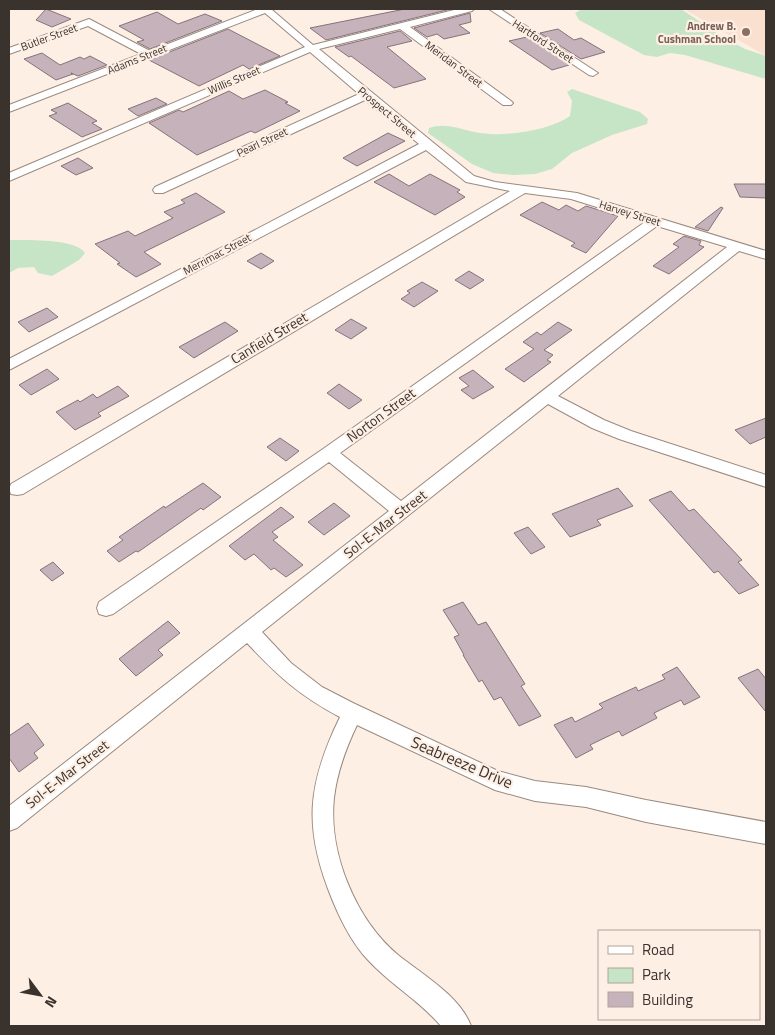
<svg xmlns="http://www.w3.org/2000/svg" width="775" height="1035" font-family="'Titillium Web',sans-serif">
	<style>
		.built { fill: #fae0cf }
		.green { fill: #c6e5c7 }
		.building { fill: #c6b2bb; stroke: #85727b }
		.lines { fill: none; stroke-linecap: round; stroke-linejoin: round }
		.minor-casing { stroke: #9a897e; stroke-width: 2 }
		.minor { fill: #fff; fill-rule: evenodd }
		.education-dot { fill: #8d6e63; stroke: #feefe5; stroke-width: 2 }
		.labels { text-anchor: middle; stroke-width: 4.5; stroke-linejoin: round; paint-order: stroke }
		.far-education-label { font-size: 11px; font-weight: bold; fill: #785e54; stroke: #feefe5; text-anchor: end }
		.far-street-label { font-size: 11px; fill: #39322d; stroke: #feefe5 }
		.street-label { font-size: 14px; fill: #39322d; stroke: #feefe5 }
		.near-street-label { font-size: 16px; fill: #39322d; stroke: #feefe5 }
	</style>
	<rect width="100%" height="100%" fill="#feefe5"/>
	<path class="built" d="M684,9H766V56Z"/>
	<g class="green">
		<path d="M582,9H681L720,35L745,49L766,56V79L685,55L670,53L657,57L644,55L579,20L575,13Z"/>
		<path d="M572,89L640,112L648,119L647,124L612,135L572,153L552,169L535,174L513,175L493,173L472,164L428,133L429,128C445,122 460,129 475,132C500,138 549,131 570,116L572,101L567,92Z"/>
		<path d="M9,240C24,240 76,238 85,253L79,260L52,276L38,273L34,267L18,268L9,273Z"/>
	</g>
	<g class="building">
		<path d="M46,9L71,19L52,27L36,20Z"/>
		<path d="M405,9H451L326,40L310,28Z"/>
		<path d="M157,12L178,24L205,14L222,21L150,49L137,42L144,40L119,26Z"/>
		<path d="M470,13L471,22L459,25L470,33L444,39L437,34L427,37L414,28Z"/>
		<path d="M228,29L280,56L249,69L243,65L199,86L149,60Z"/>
		<path d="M558,29L574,40L581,38L605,52L581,59L540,33Z"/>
		<path d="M400,31L412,41L387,47L426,79L394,88L351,56L349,57L335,47Z"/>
		<path d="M527,37L568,63L569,65L552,70L509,41Z"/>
		<path d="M42,53L60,65L80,57L84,59L90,56L107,65L78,76L71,73L73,74L56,80L24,59Z"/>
		<path d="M265,90L288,102L285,103L300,111L255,133L251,131L197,155L149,123L179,110L183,112L229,91L243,99Z"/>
		<path d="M156,98L167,104L138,116L128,109Z"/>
		<path d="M68,103L97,121L92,123L102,129L82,137L49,116L57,113L51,110Z"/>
		<path d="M388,133L405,141L357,166L343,158Z"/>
		<path d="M78,158L93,168L76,175L61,166Z"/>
		<path d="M389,174L409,186L430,174L460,190L457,192L465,197L435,215L374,182Z"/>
		<path d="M734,184H766V198L740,197Z"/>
		<path d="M196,193L225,212L144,252L161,264L146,272L136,277L117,264L120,263L95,244L128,231L135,236L173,218L164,212L185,203L181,200Z"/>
		<path d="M542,202L559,210L566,205L578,211L586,206L618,216L586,253L571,246L575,243L520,215Z"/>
		<path d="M721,207L723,208L708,231L695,227Z"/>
		<path d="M684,236L701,241L699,245L704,247L669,274L653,266L679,247L673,244Z"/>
		<path d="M261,253L274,261L261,269L247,261Z"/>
		<path d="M469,271L484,280L470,289L455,280Z"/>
		<path d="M422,282L438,291L414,307L401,299L410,293L407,291Z"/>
		<path d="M47,308L58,317L29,332L18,322Z"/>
		<path d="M351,319L367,328L351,339L335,330Z"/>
		<path d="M225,322L238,331L194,358L179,347Z"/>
		<path d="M558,322L572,330L544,350L553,355L547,360L551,362L524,382L505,369L534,349L523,342L537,332L541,335Z"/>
		<path d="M47,369L59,379L31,395L19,385Z"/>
		<path d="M473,370L494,387L473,399L461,390L469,386L459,378Z"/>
		<path d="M339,384L362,400L349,409L327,393Z"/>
		<path d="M118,386L129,396L98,413L101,416L75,430L56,412L78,400L80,402L93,394L97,398Z"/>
		<path d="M766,418V437L750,444L735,430Z"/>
		<path d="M280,438L299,451L286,461L267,447Z"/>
		<path d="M203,483L221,497L203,510L201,508L138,552L136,551L119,562L107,551L123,540L119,537L164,506L165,508Z"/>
		<path d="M618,488L633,506L597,520L601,525L570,537L552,514Z"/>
		<path d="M671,491L689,511L694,509L742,560L738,562L759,585L739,594L718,571L714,573L649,500Z"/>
		<path d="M334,503L350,516L324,535L308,522Z"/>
		<path d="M281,507L294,517L272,532L278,537L273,540L303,565L286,577L274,568L271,570L254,554L245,560L229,546Z"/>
		<path d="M528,527L545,547L531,554L514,533Z"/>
		<path d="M53,562L64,573L52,581L40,570Z"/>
		<path d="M463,602L478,625L486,622L525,684L521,686L541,716L519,726L501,697L494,700L482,680L479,682L463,655H464L454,637L459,635L443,610Z"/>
		<path d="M168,621L180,633L158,650L163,655L136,676L119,659Z"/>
		<path d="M677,667L700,697L684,705L681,700L654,713L657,718L622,736L619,731L590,745L593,749L576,758L554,725L572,717L575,722L603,708L599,704L636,687L638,691L665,679L662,675Z"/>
		<path d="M758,669L766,679V712L738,678Z"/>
		<path d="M28,723L44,745L34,753L38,758L19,772L9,758V736Z"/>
	</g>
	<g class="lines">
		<g class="minor-casing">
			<g id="minor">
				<path d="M258,9H271L313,45L458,9H474L472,11L410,27L511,101L513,103L511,105H503L400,29L319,49L474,176L495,182L577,193L766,251V259L739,251L558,396L604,420L631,431L766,475V487L619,439L592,428L548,404L262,632L291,663L322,687L353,703L498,771L535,781L586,787L646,800L766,822V844L646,822L586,807L535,801L495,790L357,725C346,748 337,772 334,798C328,853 356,920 398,955C422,974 460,996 471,1026H441C420,1001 391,985 368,960C352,943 341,921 332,899C303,828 307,785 340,717C300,696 278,676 247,643L17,828L9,831V806L389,511L329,462L113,614L106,616L99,614L97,608L99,602L323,449L645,222L571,199L525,193L23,494L17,495L11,494L9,489L11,484L510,191L466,182L426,150L9,370V359L419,144L365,100L163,193H155L153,190L155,187L359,94L310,52L9,181V173L305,47L265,13L9,112V105L141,54L88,26L9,54V48L89,19L150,51ZM657,226L727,247L401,501L340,453Z"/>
				<path d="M489,9H500L598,73L593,76L589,75Z"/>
			</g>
		</g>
		<use href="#minor" class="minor"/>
	</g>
	<circle class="education-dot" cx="746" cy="32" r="5"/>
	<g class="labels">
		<g class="far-education-label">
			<text x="736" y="30">Andrew B.<tspan x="736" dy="13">Cushman School</tspan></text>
		</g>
		<g class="far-street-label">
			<text transform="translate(49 37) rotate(-20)" y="4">Butler Street</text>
			<text transform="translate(543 41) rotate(33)" y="4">Hartford Street</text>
			<text transform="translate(137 59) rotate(-22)" y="4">Adams Street</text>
			<text transform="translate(454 64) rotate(37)" y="4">Meridan Street</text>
			<text transform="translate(234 80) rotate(-23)" y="4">Willis Street</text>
			<text transform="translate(387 112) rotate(40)" y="4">Prospect Street</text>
			<text transform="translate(262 142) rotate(-25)" y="4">Pearl Street</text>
			<text transform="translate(630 213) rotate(17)" y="4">Harvey Street</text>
			<text transform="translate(217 254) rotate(-28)" y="4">Merrimac Street</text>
		</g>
		<g class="street-label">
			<text transform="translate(269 338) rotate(-31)" y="5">Canfield Street</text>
			<text transform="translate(381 415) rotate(-36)" y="5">Norton Street</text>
			<text transform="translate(385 524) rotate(-38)" y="5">Sol-E-Mar Street</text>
			<text transform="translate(67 774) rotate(-38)" y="5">Sol-E-Mar Street</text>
		</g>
		<g class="near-street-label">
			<text transform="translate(462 762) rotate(23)" y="6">Seabreeze Drive</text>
		</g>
	</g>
	<rect width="775" height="1035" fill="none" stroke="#39322d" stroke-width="20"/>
	<rect x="598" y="930" width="162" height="90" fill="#feefe5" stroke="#afa39b"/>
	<rect x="608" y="946" width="25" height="8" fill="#ffffff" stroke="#afa39b"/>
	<text x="642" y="955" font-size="15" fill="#39322d">Road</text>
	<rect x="608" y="968" width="25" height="15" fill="#c6e5c7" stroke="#afa39b"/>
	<text x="642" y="980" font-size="15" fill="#39322d">Park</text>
	<rect x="608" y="992" width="25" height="15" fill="#c6b2bb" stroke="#afa39b"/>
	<text x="642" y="1005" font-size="15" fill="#39322d">Building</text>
	<g transform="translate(40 995) rotate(122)" stroke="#feefe5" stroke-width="4" paint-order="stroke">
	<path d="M0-4L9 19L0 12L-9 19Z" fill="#39322d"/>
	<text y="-8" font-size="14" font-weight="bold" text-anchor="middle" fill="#39322d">N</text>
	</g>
</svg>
